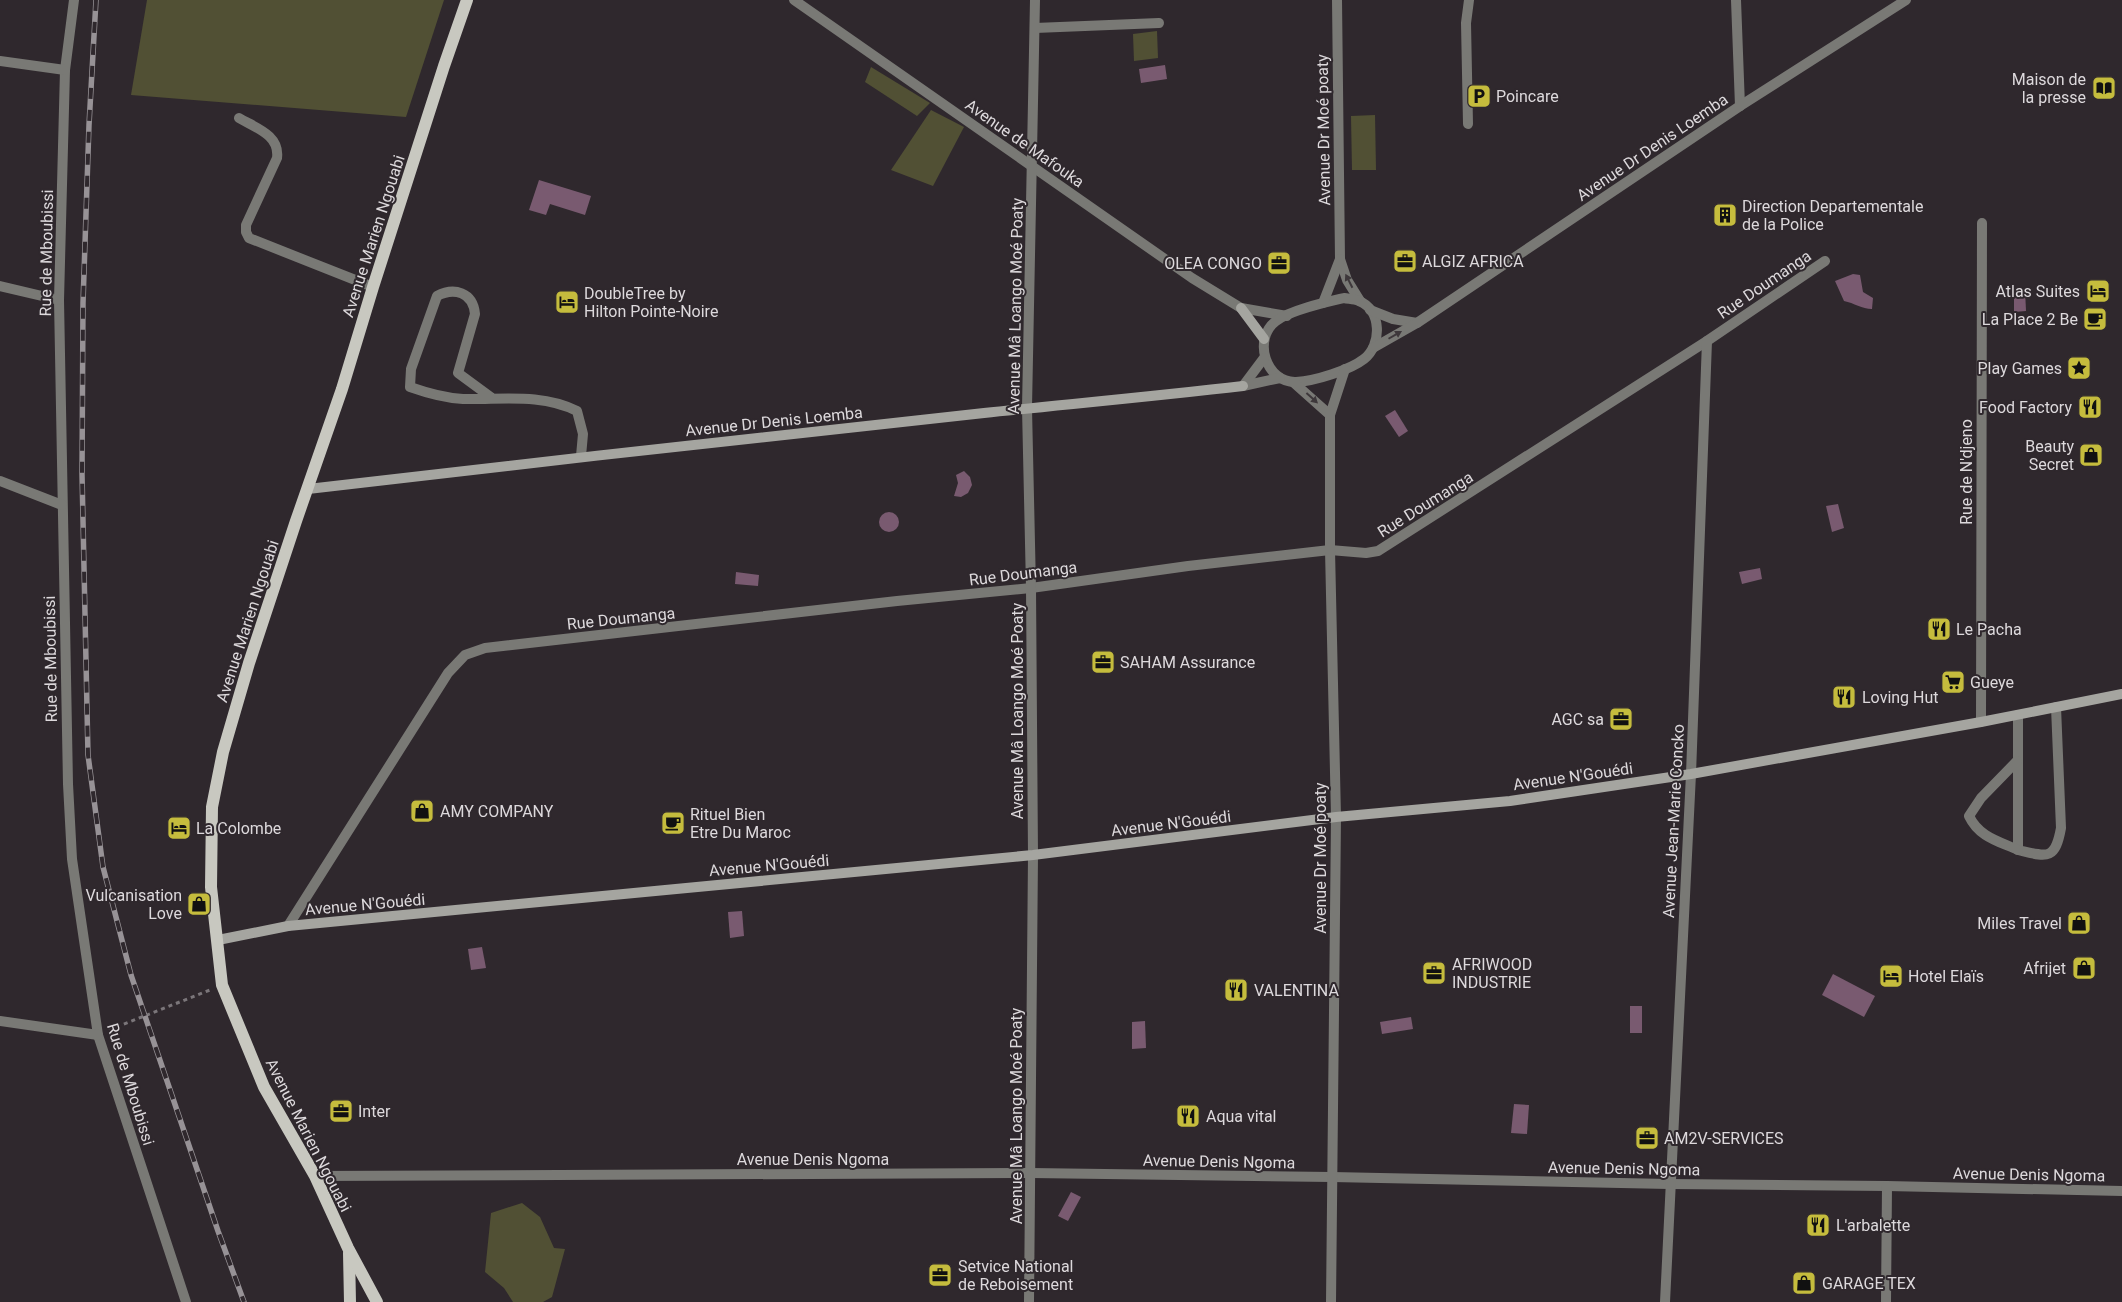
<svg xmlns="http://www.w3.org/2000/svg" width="2122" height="1302" font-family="Roboto,sans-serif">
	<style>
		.green { fill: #515034 }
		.water { fill: #795a70 }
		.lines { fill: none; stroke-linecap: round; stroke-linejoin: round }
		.path { stroke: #7b767a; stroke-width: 3; stroke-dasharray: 4 4; stroke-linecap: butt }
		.lane { stroke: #797975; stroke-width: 10 }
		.street { stroke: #797975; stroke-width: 10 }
		.secondary { stroke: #a5a5a0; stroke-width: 10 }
		.primary { stroke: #c8c8c0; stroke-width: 12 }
		.rail-casing { stroke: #979296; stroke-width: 5.5 }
		.rail { stroke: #2f282d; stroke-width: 4; stroke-dasharray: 11; stroke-linecap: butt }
		.oneway { fill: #3e383b }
		.labels { text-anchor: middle; stroke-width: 4; stroke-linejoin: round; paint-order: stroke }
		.poi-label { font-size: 16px; fill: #ddd9dc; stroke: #2f282d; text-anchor: start }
		.street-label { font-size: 16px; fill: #ddd9dc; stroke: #2f282d }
	</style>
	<rect width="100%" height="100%" fill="#2f282d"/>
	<g class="green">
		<path d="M147,0H444L406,117L131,95Z"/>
		<path d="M1157,31L1158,58L1134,61L1133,34Z"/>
		<path d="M871,67L930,103L917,116L865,82Z"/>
		<path d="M931,110L964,127L933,186L891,170Z"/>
		<path d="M1375,115L1376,170H1352L1351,116Z"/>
		<path d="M522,1203L540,1217L554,1248L565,1249L552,1297L543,1302H513L504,1288L485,1272L491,1213Z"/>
	</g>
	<g class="water">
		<path d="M1165,65L1167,79L1141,83L1139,69Z"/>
		<path d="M539,180L591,196L585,215L550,204L546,215L529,210Z"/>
		<path d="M1853,274L1860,275L1863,292L1873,298L1872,309C1862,309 1854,303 1844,301L1835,281Z"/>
		<path d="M2014,289H2025L2026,311L2014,312Z"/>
		<path d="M1395,410L1408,431L1399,437L1385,416Z"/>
		<path d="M964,471L970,477L972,485L968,493L961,497L954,496L958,483L956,475Z"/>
		<path d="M1838,504L1844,528L1832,532L1826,506Z"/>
		<circle cx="889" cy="522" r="10"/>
		<path d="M1760,568L1762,579L1742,584L1739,572Z"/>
		<path d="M736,572L759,575L758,586L735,584Z"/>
		<path d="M742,911L744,936L730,938L728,912Z"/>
		<path d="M482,947L486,968L471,970L468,949Z"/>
		<path d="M1833,974L1875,996L1864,1017L1822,995Z"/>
		<rect x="1630" y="1006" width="12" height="27"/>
		<path d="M1411,1017L1413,1029L1382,1034L1380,1022Z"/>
		<path d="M1145,1021L1146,1048L1132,1049V1022Z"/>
		<path d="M1514,1104L1529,1105L1527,1134L1511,1133Z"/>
		<path d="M1071,1192L1081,1197L1068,1221L1058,1216Z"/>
	</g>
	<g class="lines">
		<path class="path" d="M109,1030L210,990"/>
		<g class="lane">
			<path d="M239,118C256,128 280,135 277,158L246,225V232L249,238L373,287"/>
			<path d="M1468,124L1466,23L1469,0"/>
			<path d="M492,398L458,373L475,314C473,292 454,287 437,296L411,369L410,387C427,393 444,398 463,399C501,400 541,393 577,411L583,434L581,456"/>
			<path d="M2018,715V850C2047,857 2055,861 2061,828L2056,707"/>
			<path d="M2017,761L1981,798L1969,816C1979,837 1998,841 2018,850"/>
		</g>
		<g class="street">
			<path d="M74,0L65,70L59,300L68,784L72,859L98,1035L186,1302"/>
			<path d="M794,0L1192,278L1241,308L1287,316"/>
			<path d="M1337,0L1340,259L1347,280L1360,301"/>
			<path d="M1736,0L1740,106"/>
			<path d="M1035,28L1159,23"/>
			<path d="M0,61L65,70"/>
			<path d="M0,286L59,300"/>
			<path d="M1344,298C1349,299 1355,299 1359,301C1382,310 1382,345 1364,359C1350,370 1315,381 1296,382C1266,383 1252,339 1276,321C1290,310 1327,302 1344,298Z"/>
			<path d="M1323,303L1340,259"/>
			<path d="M1370,310L1393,319L1417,323"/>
			<path d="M1373,348L1417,323L1740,106L1906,0"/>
			<path d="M1293,382L1330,415"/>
			<path d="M1243,386L1280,378"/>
			<path d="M1243,386L1264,358"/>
			<path d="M0,481L62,505"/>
			<path d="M1981,722L1982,223"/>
			<path d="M288,926L448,673L465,655L485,648L897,601L1031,588L1188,566L1330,550L1366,553L1378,551L1707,341L1825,261"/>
			<path d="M0,1021L98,1035"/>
			<path d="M315,1176L1031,1173L1332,1177L1669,1184L1887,1186L2122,1191"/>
			<path d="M1029,1302L1033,855L1031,588L1027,408L1035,0"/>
			<path d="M1331,1302L1336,817L1330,550V415L1345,369"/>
			<path d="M1665,1302L1691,774L1707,341"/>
			<path d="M1886,1302L1887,1186"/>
		</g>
		<g class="secondary">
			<path d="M1241,308L1264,339"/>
			<path d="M308,489C533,462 759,438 984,413C1070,404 1157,396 1243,386"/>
			<path d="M218,940L288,926L1033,855L1336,817L1510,801L1691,774L1981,722L2122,694"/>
		</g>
		<g class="primary">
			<path d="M349,1253L350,1302"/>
			<path d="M377,1302L348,1248L315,1176L264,1087L222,985L211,887L212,807L223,752L249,663L296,521L342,389L373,287L444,66L467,0"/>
		</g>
		<g class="rail-casing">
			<path id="rail" d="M96,0L89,125L83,303L82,474L88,755L103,867L131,975L218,1231L244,1302"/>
		</g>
		<use href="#rail" class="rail"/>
	</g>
	<defs><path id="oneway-solid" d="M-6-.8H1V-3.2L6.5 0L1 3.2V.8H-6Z" transform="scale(1.25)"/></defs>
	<g class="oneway">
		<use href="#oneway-solid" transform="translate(1349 281) rotate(-117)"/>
		<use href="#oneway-solid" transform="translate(1395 335) rotate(-30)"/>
		<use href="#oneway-solid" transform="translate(1312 398) rotate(42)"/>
	</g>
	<defs>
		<g id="library-square" transform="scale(1.25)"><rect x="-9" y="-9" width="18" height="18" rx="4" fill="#c5bc3d" stroke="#2f282d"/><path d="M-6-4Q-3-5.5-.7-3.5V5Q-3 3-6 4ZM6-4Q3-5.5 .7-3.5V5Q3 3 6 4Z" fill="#111"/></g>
		<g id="parking-square" transform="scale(1.25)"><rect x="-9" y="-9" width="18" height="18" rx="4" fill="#c5bc3d" stroke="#2f282d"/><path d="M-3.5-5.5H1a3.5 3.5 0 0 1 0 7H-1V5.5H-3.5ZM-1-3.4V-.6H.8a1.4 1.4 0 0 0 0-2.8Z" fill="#111"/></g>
		<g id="building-square" transform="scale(1.25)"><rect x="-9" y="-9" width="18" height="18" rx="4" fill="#c5bc3d" stroke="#2f282d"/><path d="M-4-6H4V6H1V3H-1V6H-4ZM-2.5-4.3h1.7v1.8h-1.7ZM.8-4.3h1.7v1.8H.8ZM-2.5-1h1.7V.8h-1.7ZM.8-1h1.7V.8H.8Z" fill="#111"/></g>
		<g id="office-square" transform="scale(1.25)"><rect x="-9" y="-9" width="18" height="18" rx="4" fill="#c5bc3d" stroke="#2f282d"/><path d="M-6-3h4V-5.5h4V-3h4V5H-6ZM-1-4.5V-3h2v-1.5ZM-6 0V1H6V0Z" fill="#111"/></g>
		<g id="hotel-square" transform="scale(1.25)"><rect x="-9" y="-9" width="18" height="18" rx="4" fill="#c5bc3d" stroke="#2f282d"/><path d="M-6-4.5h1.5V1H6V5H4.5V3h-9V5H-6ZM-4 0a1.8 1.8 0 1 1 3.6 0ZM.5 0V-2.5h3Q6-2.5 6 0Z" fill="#111"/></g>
		<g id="cafe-square" transform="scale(1.25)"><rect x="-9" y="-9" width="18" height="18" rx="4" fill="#c5bc3d" stroke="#2f282d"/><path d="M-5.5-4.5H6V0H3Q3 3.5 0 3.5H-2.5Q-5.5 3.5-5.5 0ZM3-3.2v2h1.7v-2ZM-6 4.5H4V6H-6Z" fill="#111"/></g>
		<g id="sight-square" transform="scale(1.25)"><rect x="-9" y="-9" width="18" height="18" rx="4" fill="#c5bc3d" stroke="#2f282d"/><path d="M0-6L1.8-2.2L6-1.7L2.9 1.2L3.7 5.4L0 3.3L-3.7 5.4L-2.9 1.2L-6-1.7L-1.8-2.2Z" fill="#111"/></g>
		<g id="restaurant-square" transform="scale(1.25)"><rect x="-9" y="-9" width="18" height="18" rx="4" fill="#c5bc3d" stroke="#2f282d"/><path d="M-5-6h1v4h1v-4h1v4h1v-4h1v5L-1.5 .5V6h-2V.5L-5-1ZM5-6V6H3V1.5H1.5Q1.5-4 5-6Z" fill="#111"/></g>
		<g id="shop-square" transform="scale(1.25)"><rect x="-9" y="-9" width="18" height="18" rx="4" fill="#c5bc3d" stroke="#2f282d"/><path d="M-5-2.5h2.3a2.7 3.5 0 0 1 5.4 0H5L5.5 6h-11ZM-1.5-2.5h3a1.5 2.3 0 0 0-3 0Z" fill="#111"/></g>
		<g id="supermarket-square" transform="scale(1.25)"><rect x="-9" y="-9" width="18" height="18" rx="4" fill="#c5bc3d" stroke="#2f282d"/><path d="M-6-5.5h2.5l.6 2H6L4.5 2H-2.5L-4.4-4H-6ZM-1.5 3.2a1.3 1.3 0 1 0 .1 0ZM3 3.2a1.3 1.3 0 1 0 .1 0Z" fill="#111"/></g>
	</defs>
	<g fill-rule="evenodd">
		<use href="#library-square" x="2104" y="88"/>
		<use href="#parking-square" x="1479" y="96"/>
		<use href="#building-square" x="1725" y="215"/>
		<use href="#office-square" x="1405" y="261"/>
		<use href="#office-square" x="1279" y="263"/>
		<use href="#hotel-square" x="2098" y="291"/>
		<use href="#hotel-square" x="567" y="302"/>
		<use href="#cafe-square" x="2095" y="319"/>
		<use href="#sight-square" x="2079" y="368"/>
		<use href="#restaurant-square" x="2090" y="407"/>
		<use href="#shop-square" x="2091" y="455"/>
		<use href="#restaurant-square" x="1939" y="629"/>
		<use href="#office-square" x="1103" y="662"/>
		<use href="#supermarket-square" x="1953" y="682"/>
		<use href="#restaurant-square" x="1844" y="697"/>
		<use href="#office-square" x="1621" y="719"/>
		<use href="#shop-square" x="422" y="811"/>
		<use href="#cafe-square" x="673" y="823"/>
		<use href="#hotel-square" x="179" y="828"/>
		<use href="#shop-square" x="199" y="904"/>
		<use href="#shop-square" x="2079" y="923"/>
		<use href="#shop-square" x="2084" y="968"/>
		<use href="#office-square" x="1434" y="973"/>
		<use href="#hotel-square" x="1891" y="976"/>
		<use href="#restaurant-square" x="1236" y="990"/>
		<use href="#office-square" x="341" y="1111"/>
		<use href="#restaurant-square" x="1188" y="1116"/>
		<use href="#office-square" x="1647" y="1138"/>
		<use href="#restaurant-square" x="1818" y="1225"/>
		<use href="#office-square" x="940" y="1275"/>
		<use href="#shop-square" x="1804" y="1283"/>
	</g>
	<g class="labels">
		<g class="poi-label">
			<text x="2086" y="85" text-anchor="end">Maison de<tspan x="2086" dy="18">la presse</tspan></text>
			<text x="1496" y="102">Poincare</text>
			<text x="1742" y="212">Direction Departementale<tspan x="1742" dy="18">de la Police</tspan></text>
			<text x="1422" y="267">ALGIZ AFRICA</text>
			<text x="1262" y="269" text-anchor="end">OLEA CONGO</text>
			<text x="2080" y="297" text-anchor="end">Atlas Suites</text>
			<text x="584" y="299">DoubleTree by<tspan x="584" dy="18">Hilton Pointe-Noire</tspan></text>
			<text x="2078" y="325" text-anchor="end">La Place 2 Be</text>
			<text x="2062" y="374" text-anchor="end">Play Games</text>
			<text x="2072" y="413" text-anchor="end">Food Factory</text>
			<text x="2074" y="452" text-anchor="end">Beauty<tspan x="2074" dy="18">Secret</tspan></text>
			<text x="1956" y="635">Le Pacha</text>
			<text x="1120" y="668">SAHAM Assurance</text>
			<text x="1970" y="688">Gueye</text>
			<text x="1862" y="703">Loving Hut</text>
			<text x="1604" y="725" text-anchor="end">AGC sa</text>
			<text x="440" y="817">AMY COMPANY</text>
			<text x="690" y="820">Rituel Bien<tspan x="690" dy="18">Etre Du Maroc</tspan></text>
			<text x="196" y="834">La Colombe</text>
			<text x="182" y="901" text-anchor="end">Vulcanisation<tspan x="182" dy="18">Love</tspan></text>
			<text x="2062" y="929" text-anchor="end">Miles Travel</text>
			<text x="1452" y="970">AFRIWOOD<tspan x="1452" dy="18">INDUSTRIE</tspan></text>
			<text x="2066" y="974" text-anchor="end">Afrijet</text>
			<text x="1908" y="982">Hotel Elaïs</text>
			<text x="1254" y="996">VALENTINA</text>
			<text x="358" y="1117">Inter</text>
			<text x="1206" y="1122">Aqua vital</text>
			<text x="1664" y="1144">AM2V-SERVICES</text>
			<text x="1836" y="1231">L'arbalette</text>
			<text x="958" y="1272">Setvice National<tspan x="958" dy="18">de Reboisement</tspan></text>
			<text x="1822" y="1289">GARAGE TEX</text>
		</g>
		<g class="street-label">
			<text transform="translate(1323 130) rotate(-91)" y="6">Avenue Dr Moé poaty</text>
			<text transform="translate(1025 143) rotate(35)" y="6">Avenue de Mafouka</text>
			<text transform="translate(1652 147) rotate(-34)" y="6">Avenue Dr Denis Loemba</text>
			<text transform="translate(373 236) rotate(-72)" y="6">Avenue Marien Ngouabi</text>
			<text transform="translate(46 253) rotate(-89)" y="6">Rue de Mboubissi</text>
			<text transform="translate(1764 284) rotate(-34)" y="6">Rue Doumanga</text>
			<text transform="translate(1015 306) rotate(-89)" y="6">Avenue Mâ Loango Moé Poaty</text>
			<text transform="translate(774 421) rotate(-6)" y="6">Avenue Dr Denis Loemba</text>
			<text transform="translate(1966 472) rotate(-90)" y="6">Rue de N'djeno</text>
			<text transform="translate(1425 504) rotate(-32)" y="6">Rue Doumanga</text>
			<text transform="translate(1023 573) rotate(-7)" y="6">Rue Doumanga</text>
			<text transform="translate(621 618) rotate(-6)" y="6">Rue Doumanga</text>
			<text transform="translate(247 621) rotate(-72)" y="6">Avenue Marien Ngouabi</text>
			<text transform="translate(50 659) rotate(-91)" y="6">Rue de Mboubissi</text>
			<text transform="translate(1017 711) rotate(-90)" y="6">Avenue Mâ Loango Moé Poaty</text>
			<text transform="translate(1573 776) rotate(-8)" y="6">Avenue N'Gouédi</text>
			<text transform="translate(1673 821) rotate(-87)" y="6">Avenue Jean-Marie Concko</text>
			<text transform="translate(1171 823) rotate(-7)" y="6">Avenue N'Gouédi</text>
			<text transform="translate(1320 858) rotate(-90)" y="6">Avenue Dr Moé poaty</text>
			<text transform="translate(769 865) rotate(-5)" y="6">Avenue N'Gouédi</text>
			<text transform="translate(365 904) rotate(-5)" y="6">Avenue N'Gouédi</text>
			<text transform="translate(131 1084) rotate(73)" y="6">Rue de Mboubissi</text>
			<text transform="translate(1016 1116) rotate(-90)" y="6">Avenue Mâ Loango Moé Poaty</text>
			<text transform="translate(309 1135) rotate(63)" y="6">Avenue Marien Ngouabi</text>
			<text x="813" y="1165">Avenue Denis Ngoma</text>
			<text transform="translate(1219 1161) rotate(1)" y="6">Avenue Denis Ngoma</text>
			<text transform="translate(1624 1168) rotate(1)" y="6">Avenue Denis Ngoma</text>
			<text transform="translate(2029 1174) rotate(1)" y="6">Avenue Denis Ngoma</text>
		</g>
	</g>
</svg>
